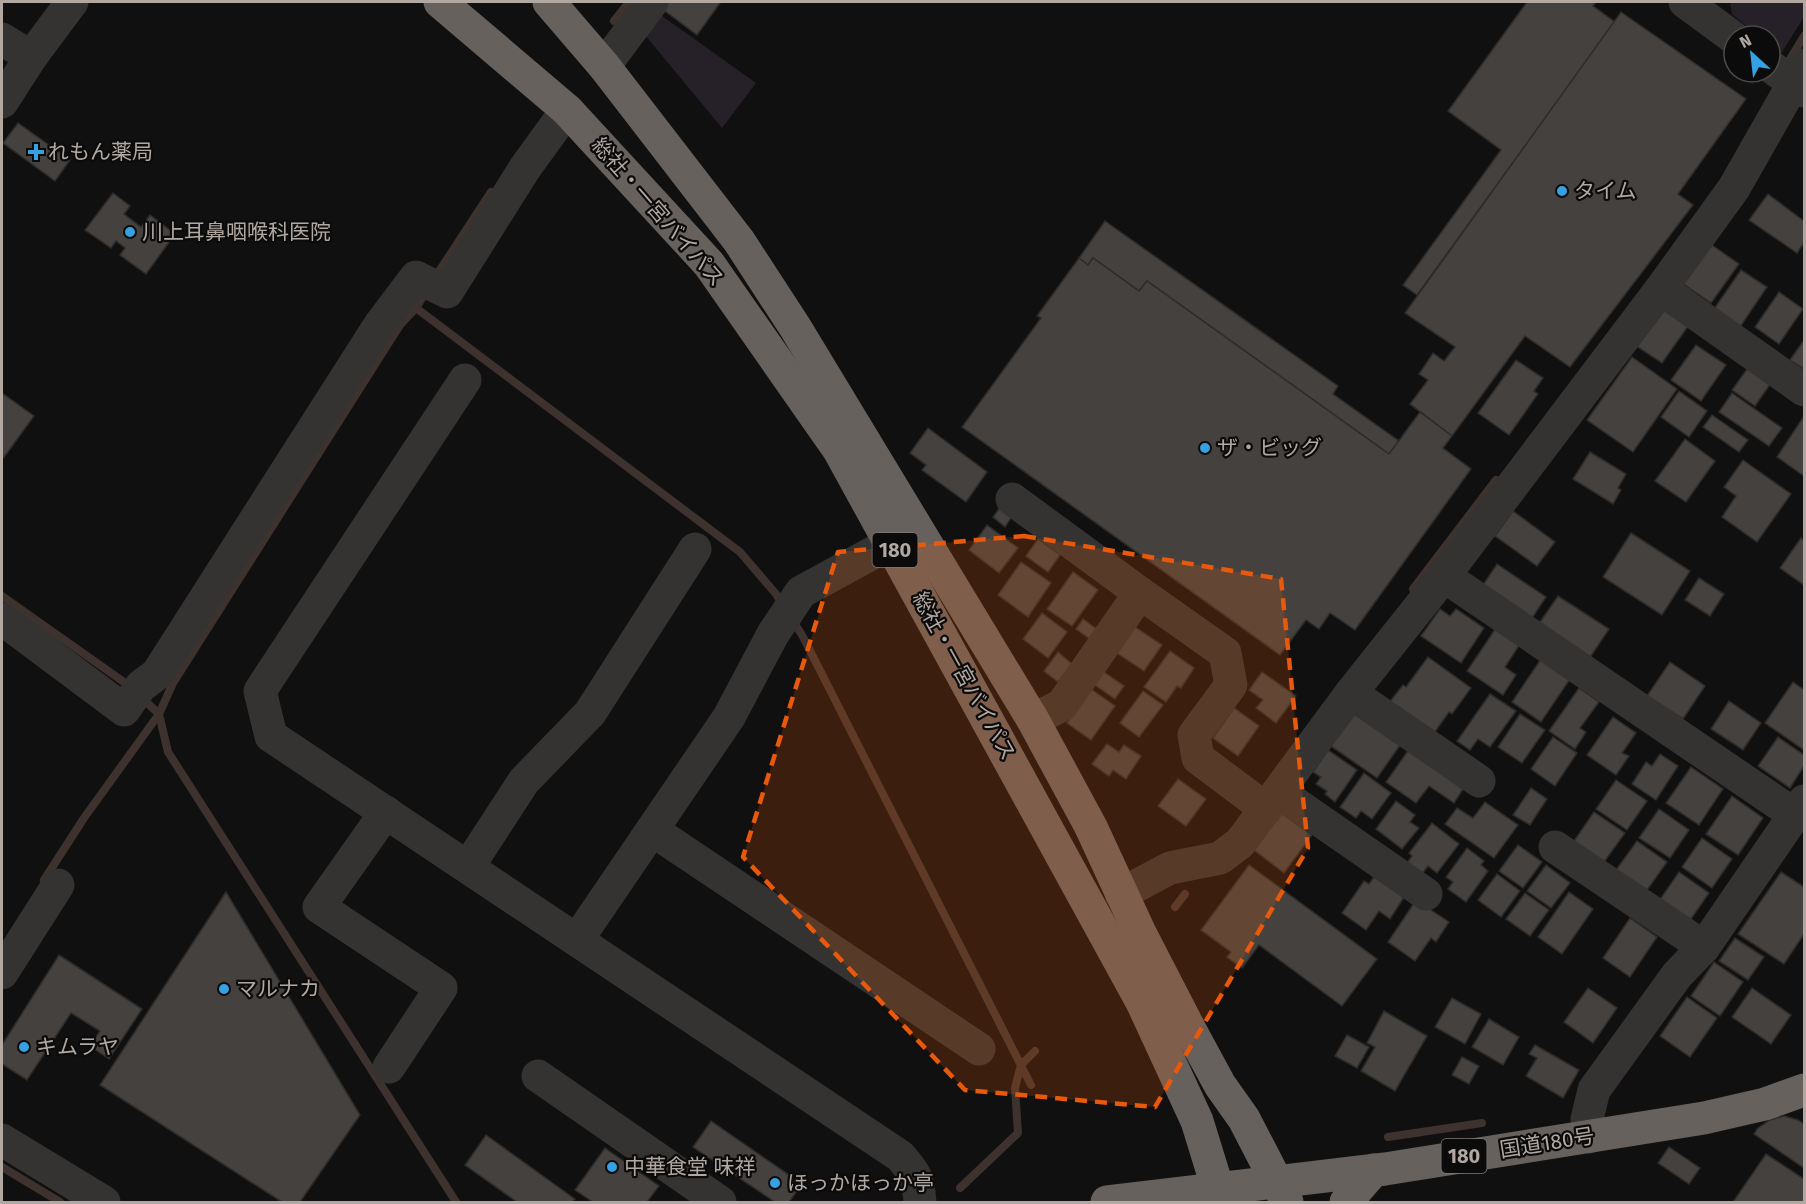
<svg xmlns="http://www.w3.org/2000/svg" width="1806" height="1204" font-family="'Fira Sans','Noto Sans JP',sans-serif">
	<style>
		.green { fill: #262028 }
		.lines { fill: none; stroke-linecap: round; stroke-linejoin: round }
		.stream { stroke: #3e322f; stroke-width: 8 }
		.building { fill: #44413f; stroke: #2d2c2a; stroke-width: 1.5 }
		.street { stroke: #353331; stroke-width: 33 }
		.highway { stroke: #66615d; stroke-width: 33 }
		.marked { fill: #e8590c; fill-opacity: 0.2; stroke: #e8590c; stroke-width: 4.5; stroke-dasharray: 12 8; stroke-linejoin: round }
		.poi-dot { fill: #36a1e2; stroke: #0c0b0b; stroke-width: 2 }
		.labels { text-anchor: middle; stroke-width: 4.5; stroke-linejoin: round; paint-order: stroke }
		.shield { fill: #0c0b0b; stroke: #807975; stroke-width: 1.5 }
		.shield-label { font-size: 20px; font-weight: bold; fill: #b1a8a2 }
		.poi-label { font-size: 21px; fill: #b1a8a2; stroke: #0c0b0b; text-anchor: start }
		.street-label { font-size: 21px; fill: #b1a8a2; stroke: #0c0b0b }
	</style>
	<rect width="100%" height="100%" fill="#111010"/>
	<g class="green">
		<path d="M1730,2H1804V17L1780,55L1770,46V36H1758L1732,14Z"/>
		<path d="M655,11L756,83L722,128L640,29Z"/>
	</g>
	<g class="lines">
		<g class="stream">
			<path d="M614,21L629,2"/>
			<path d="M1790,59L1804,36"/>
			<path d="M434,279L491,192"/>
			<path d="M416,308L740,552L776,594L783,605"/>
			<path d="M1413,589L1496,480"/>
			<path d="M2,596L131,687"/>
			<path d="M791,618L802,635L1031,1085"/>
			<path d="M140,696L159,714L168,752L456,1202"/>
			<path d="M44,880L84,818L159,714L173,683L400,325L416,308L427,290"/>
			<path d="M1175,907L1185,894"/>
			<path d="M1388,1137L1482,1123"/>
			<path d="M2,1167L60,1202"/>
			<path d="M960,1188L1018,1133L1015,1088L1021,1065L1035,1051"/>
		</g>
	</g>
	<g class="building">
		<path d="M659,2H718L720,3L697,35L657,5Z"/>
		<path d="M1527,2H1596L1593,6L1615,22L1417,295L1403,285L1501,150L1448,111Z"/>
		<path d="M1621,12L1746,99L1678,194L1693,205L1570,367L1525,336L1452,436L1410,404L1428,380L1419,374L1433,353L1444,361L1455,347L1405,313Z"/>
		<path d="M18,123L70,160L55,181L3,143Z"/>
		<path d="M113,193L130,206L124,214L141,227L150,215L175,234L146,274L120,255L125,248L116,241L111,248L85,230Z"/>
		<path d="M1768,194L1804,221V243L1797,253L1749,220Z"/>
		<path d="M1105,221L1338,386L1333,394L1399,441L1389,454L1147,281L1139,291L1093,258L1088,265L1079,258Z"/>
		<path d="M1709,243L1739,264L1711,303L1682,283Z"/>
		<path d="M1079,258L1088,265L1093,258L1139,291L1147,281L1389,454L1420,412L1452,436L1443,448L1471,469L1355,630L1330,613L1319,629L1306,620L1280,655L962,427L1041,318L1037,316Z"/>
		<path d="M1741,270L1767,287L1740,327L1714,309Z"/>
		<path d="M1779,292L1803,309L1779,344L1755,327Z"/>
		<path d="M1662,306L1689,325L1662,363L1635,345Z"/>
		<path d="M1804,340V369L1790,360Z"/>
		<path d="M1696,345L1726,365L1701,401L1671,380Z"/>
		<path d="M1632,357L1677,389L1633,452L1587,420Z"/>
		<path d="M1516,360L1543,378L1534,391L1538,394L1509,435L1478,413Z"/>
		<path d="M1750,365L1773,380L1755,406L1732,390Z"/>
		<path d="M1679,391L1707,411L1689,437L1661,417Z"/>
		<path d="M2,393L34,416L2,460Z"/>
		<path d="M1732,393L1782,428L1769,446L1719,412Z"/>
		<path d="M1712,415L1748,440L1739,452L1703,427Z"/>
		<path d="M1804,416V476L1777,457Z"/>
		<path d="M928,428L987,472L966,502L922,470L926,465L910,453Z"/>
		<path d="M1685,439L1715,461L1686,502L1655,481Z"/>
		<path d="M1590,452L1626,474L1618,488L1621,490L1613,504L1573,479Z"/>
		<path d="M1743,460L1791,494L1757,542L1722,517L1736,496L1724,487Z"/>
		<path d="M1001,506L1013,515L1005,527L993,517Z"/>
		<path d="M1513,511L1555,542L1537,566L1495,536Z"/>
		<path d="M987,525L1018,548L999,573L969,550Z"/>
		<path d="M1631,533L1690,571L1662,615L1603,577Z"/>
		<path d="M1801,538L1804,541V585L1780,568Z"/>
		<path d="M1038,539L1060,555L1048,572L1026,556Z"/>
		<path d="M1021,562L1051,583L1028,617L998,595Z"/>
		<path d="M1497,564L1546,597L1532,618L1483,585Z"/>
		<path d="M1073,572L1098,590L1072,626L1047,609Z"/>
		<path d="M1699,578L1724,594L1710,616L1685,600Z"/>
		<path d="M1558,596L1609,629L1589,659L1538,625Z"/>
		<path d="M1440,609L1450,616L1456,609L1484,628L1461,663L1421,636Z"/>
		<path d="M1042,613L1067,632L1048,658L1023,639Z"/>
		<path d="M1083,619L1098,630L1090,639L1076,629Z"/>
		<path d="M1129,623L1162,645L1144,671L1111,649Z"/>
		<path d="M1496,628L1520,644L1505,667L1516,675L1503,695L1467,671Z"/>
		<path d="M1170,651L1194,668L1181,688L1177,686L1166,702L1144,687Z"/>
		<path d="M1058,652L1072,664L1058,682L1044,671Z"/>
		<path d="M1428,657L1471,688L1452,714L1449,712L1432,736L1388,704L1403,685L1406,687Z"/>
		<path d="M1541,659L1570,679L1541,722L1512,702Z"/>
		<path d="M1670,662L1705,686L1683,719L1647,696Z"/>
		<path d="M1101,670L1124,686L1115,699L1092,683Z"/>
		<path d="M1262,672L1296,696L1276,723L1256,708L1263,700L1249,690Z"/>
		<path d="M1793,682L1804,690V750L1765,723Z"/>
		<path d="M1579,688L1599,702L1580,728L1586,732L1575,749L1549,731Z"/>
		<path d="M1091,689L1115,706L1091,740L1067,723Z"/>
		<path d="M1143,691L1163,705L1139,737L1120,723Z"/>
		<path d="M1490,694L1516,711L1490,747L1478,739L1470,750L1457,741Z"/>
		<path d="M1729,701L1761,723L1743,750L1711,729Z"/>
		<path d="M1354,707L1403,741L1377,778L1328,744Z"/>
		<path d="M1234,708L1259,726L1238,756L1213,738Z"/>
		<path d="M1520,714L1545,730L1522,763L1498,747Z"/>
		<path d="M1613,717L1636,733L1622,753L1629,756L1616,775L1587,755Z"/>
		<path d="M1553,737L1577,753L1555,786L1531,769Z"/>
		<path d="M1778,737L1804,755V766L1790,788L1758,766Z"/>
		<path d="M1107,744L1119,752L1124,745L1141,756L1126,779L1113,770L1109,776L1092,764Z"/>
		<path d="M1412,745L1467,783L1454,803L1429,786L1416,803L1386,782Z"/>
		<path d="M1328,750L1357,770L1335,802L1325,794L1327,791L1316,784L1321,777L1313,772Z"/>
		<path d="M1660,754L1678,766L1656,800L1632,784L1646,762L1652,766Z"/>
		<path d="M1691,767L1723,789L1699,825L1666,803Z"/>
		<path d="M1364,773L1391,793L1372,819L1361,811L1356,818L1340,807Z"/>
		<path d="M1178,779L1206,799L1186,826L1158,806Z"/>
		<path d="M1616,780L1647,801L1627,830L1596,809Z"/>
		<path d="M1531,788L1547,799L1530,825L1513,815Z"/>
		<path d="M1732,796L1763,818L1738,855L1706,834Z"/>
		<path d="M1396,801L1415,815L1410,822L1419,828L1402,849L1376,829Z"/>
		<path d="M1485,802L1518,825L1494,858L1445,824L1457,808L1473,818Z"/>
		<path d="M1659,809L1689,830L1670,858L1639,838Z"/>
		<path d="M1594,812L1625,833L1604,862L1574,841Z"/>
		<path d="M1281,813L1312,835L1284,873L1254,850Z"/>
		<path d="M1432,823L1459,844L1437,873L1428,866L1422,874L1407,863L1412,856L1409,853Z"/>
		<path d="M1702,838L1732,859L1712,888L1682,867Z"/>
		<path d="M1637,841L1667,862L1647,890L1616,870Z"/>
		<path d="M1518,845L1542,862L1523,888L1499,871Z"/>
		<path d="M1467,848L1484,861L1481,865L1488,871L1466,902L1448,889L1453,882L1446,877Z"/>
		<path d="M1249,865L1377,959L1342,1006L1259,945L1242,968L1227,957L1231,952L1201,930Z"/>
		<path d="M1546,865L1570,883L1551,908L1527,891Z"/>
		<path d="M1679,872L1709,893L1689,922L1659,901Z"/>
		<path d="M1781,872L1804,887V934L1784,964L1738,934Z"/>
		<path d="M1376,874L1406,894L1390,919L1379,911L1366,930L1342,913L1364,881L1369,884Z"/>
		<path d="M1497,874L1520,891L1501,917L1478,900Z"/>
		<path d="M226,892L360,1115L300,1202H282L100,1085Z"/>
		<path d="M1569,892L1593,909L1562,954L1538,937Z"/>
		<path d="M1525,893L1549,910L1530,936L1506,919Z"/>
		<path d="M1416,900L1449,922L1436,942L1431,938L1415,961L1388,942Z"/>
		<path d="M1630,918L1657,937L1630,977L1603,958Z"/>
		<path d="M1735,938L1764,957L1748,980L1719,961Z"/>
		<path d="M59,955L142,1009L109,1059L90,1046L100,1031L71,1013L27,1080L2,1064V1045Z"/>
		<path d="M1714,962L1743,982L1720,1016L1691,996Z"/>
		<path d="M1588,988L1617,1008L1593,1043L1564,1022Z"/>
		<path d="M1752,988L1791,1015L1771,1044L1732,1017Z"/>
		<path d="M1687,997L1717,1018L1690,1057L1660,1036Z"/>
		<path d="M1452,998L1481,1014L1465,1044L1435,1027Z"/>
		<path d="M1384,1011L1427,1036L1395,1091L1361,1071L1375,1047L1367,1043Z"/>
		<path d="M1489,1019L1519,1037L1503,1065L1472,1047Z"/>
		<path d="M1347,1035L1369,1047L1357,1068L1335,1056Z"/>
		<path d="M1535,1045L1579,1070L1563,1098L1526,1076L1537,1058L1529,1054Z"/>
		<path d="M1462,1057L1479,1066L1469,1084L1452,1075Z"/>
		<path d="M1784,1116L1798,1120L1804,1124V1168L1754,1134L1758,1128L1770,1120Z"/>
		<path d="M711,1121L802,1184L789,1202H775L693,1147Z"/>
		<path d="M486,1135L575,1199L572,1202H517L465,1165Z"/>
		<path d="M1669,1147L1700,1168L1689,1184L1658,1163Z"/>
		<path d="M605,1148L659,1186L647,1202H593L575,1190Z"/>
		<path d="M1766,1154L1804,1179V1202H1733Z"/>
	</g>
	<g class="lines">
		<g class="street">
			<path d="M1685,2L1734,38"/>
			<path d="M2,39L31,57"/>
			<path d="M604,66L652,2"/>
			<path d="M1770,66L1804,91"/>
			<path d="M2,102L31,57L72,2"/>
			<path d="M1661,289L1804,390"/>
			<path d="M465,380L260,691L271,736L900,1156C916,1174 918,1178 920,1202"/>
			<path d="M1012,499L1140,593L1225,653L1231,685L1194,735L1198,758L1266,809"/>
			<path d="M1444,576L1795,815"/>
			<path d="M2,619L124,710L141,686L157,674L379,326L416,277L447,292L525,168L567,110"/>
			<path d="M1351,693L1479,781"/>
			<path d="M1033,720L1062,705L1140,593"/>
			<path d="M1279,792L1426,894"/>
			<path d="M386,812L319,907L441,988L389,1067"/>
			<path d="M652,830L979,1049"/>
			<path d="M1555,847L1704,947"/>
			<path d="M468,867L524,781L590,713L695,549"/>
			<path d="M1121,894L1170,868L1220,858L1240,843L1351,693L1444,576L1661,289L1734,188L1804,65"/>
			<path d="M577,940L729,717L773,634L801,592L891,543"/>
			<path d="M2,973L58,885"/>
			<path d="M538,1076L720,1202"/>
			<path d="M1589,1137L1587,1119L1594,1090L1677,975L1704,947L1804,801"/>
			<path d="M2,1140L104,1202"/>
		</g>
		<g class="highway">
			<path d="M440,2L567,110L709,264L839,450L1142,1002L1197,1121L1222,1202"/>
			<path d="M549,2L604,66L739,241L795,327L1033,720L1091,827L1139,931L1188,1026L1220,1085L1244,1119L1287,1202"/>
			<path d="M1107,1202L1385,1169L1704,1118L1765,1104L1804,1090"/>
			<path d="M1346,1202L1374,1170"/>
		</g>
	</g>
	<path class="marked" d="M1024,536L1281,579L1308,848L1155,1107L965,1090L743,857L838,552Z"/>
	<g class="poi-dot">
		<path d="M33 143h6v6h6v6h-6v6h-6v-6h-6v-6h6z"/>
		<circle cx="1562" cy="191" r="6"/>
		<circle cx="130" cy="232" r="6"/>
		<circle cx="1205" cy="448" r="6"/>
		<circle cx="224" cy="989" r="6"/>
		<circle cx="24" cy="1047" r="6"/>
		<circle cx="612" cy="1167" r="6"/>
		<circle cx="775" cy="1183" r="6"/>
	</g>
	<g class="labels">
		<g class="shield">
			<rect x="872.5" y="533" width="45" height="34" rx="4.5"/>
			<rect x="1441.5" y="1139" width="45" height="34" rx="4.5"/>
		</g>
		<g class="shield-label">
			<text x="895" y="557">180</text>
			<text x="1464" y="1163">180</text>
		</g>
		<g class="poi-label">
			<text x="48" y="159">れもん薬局</text>
			<text x="1574" y="198">タイム</text>
			<text x="142" y="239">川上耳鼻咽喉科医院</text>
			<text x="1217" y="455">ザ・ビッグ</text>
			<text x="236" y="996">マルナカ</text>
			<text x="36" y="1054">キムラヤ</text>
			<text x="624" y="1174">中華食堂 味祥</text>
			<text x="787" y="1190">ほっかほっか亭</text>
		</g>
		<g class="street-label">
			<text transform="translate(658 212) rotate(49)" y="7">総社・一宮バイパス</text>
			<text transform="translate(964 676) rotate(61)" y="7">総社・一宮バイパス</text>
			<text transform="translate(1547 1143) rotate(-9)" y="7">国道180号</text>
		</g>
	</g>
	<rect width="1806" height="1204" fill="none" stroke="#b1a8a2" stroke-width="6"/>
	<g transform="translate(1752 54) rotate(333)"><circle r="28" fill="#0c0b0b" stroke="#4e4a47" stroke-width="1.5"/>
	<path d="M0-4.5L10 22L0 15L-10 22Z" fill="#36a1e2"/>
	<text y="-9" font-size="16" font-weight="bold" text-anchor="middle" fill="#b1a8a2">N</text>
	</g>
</svg>
